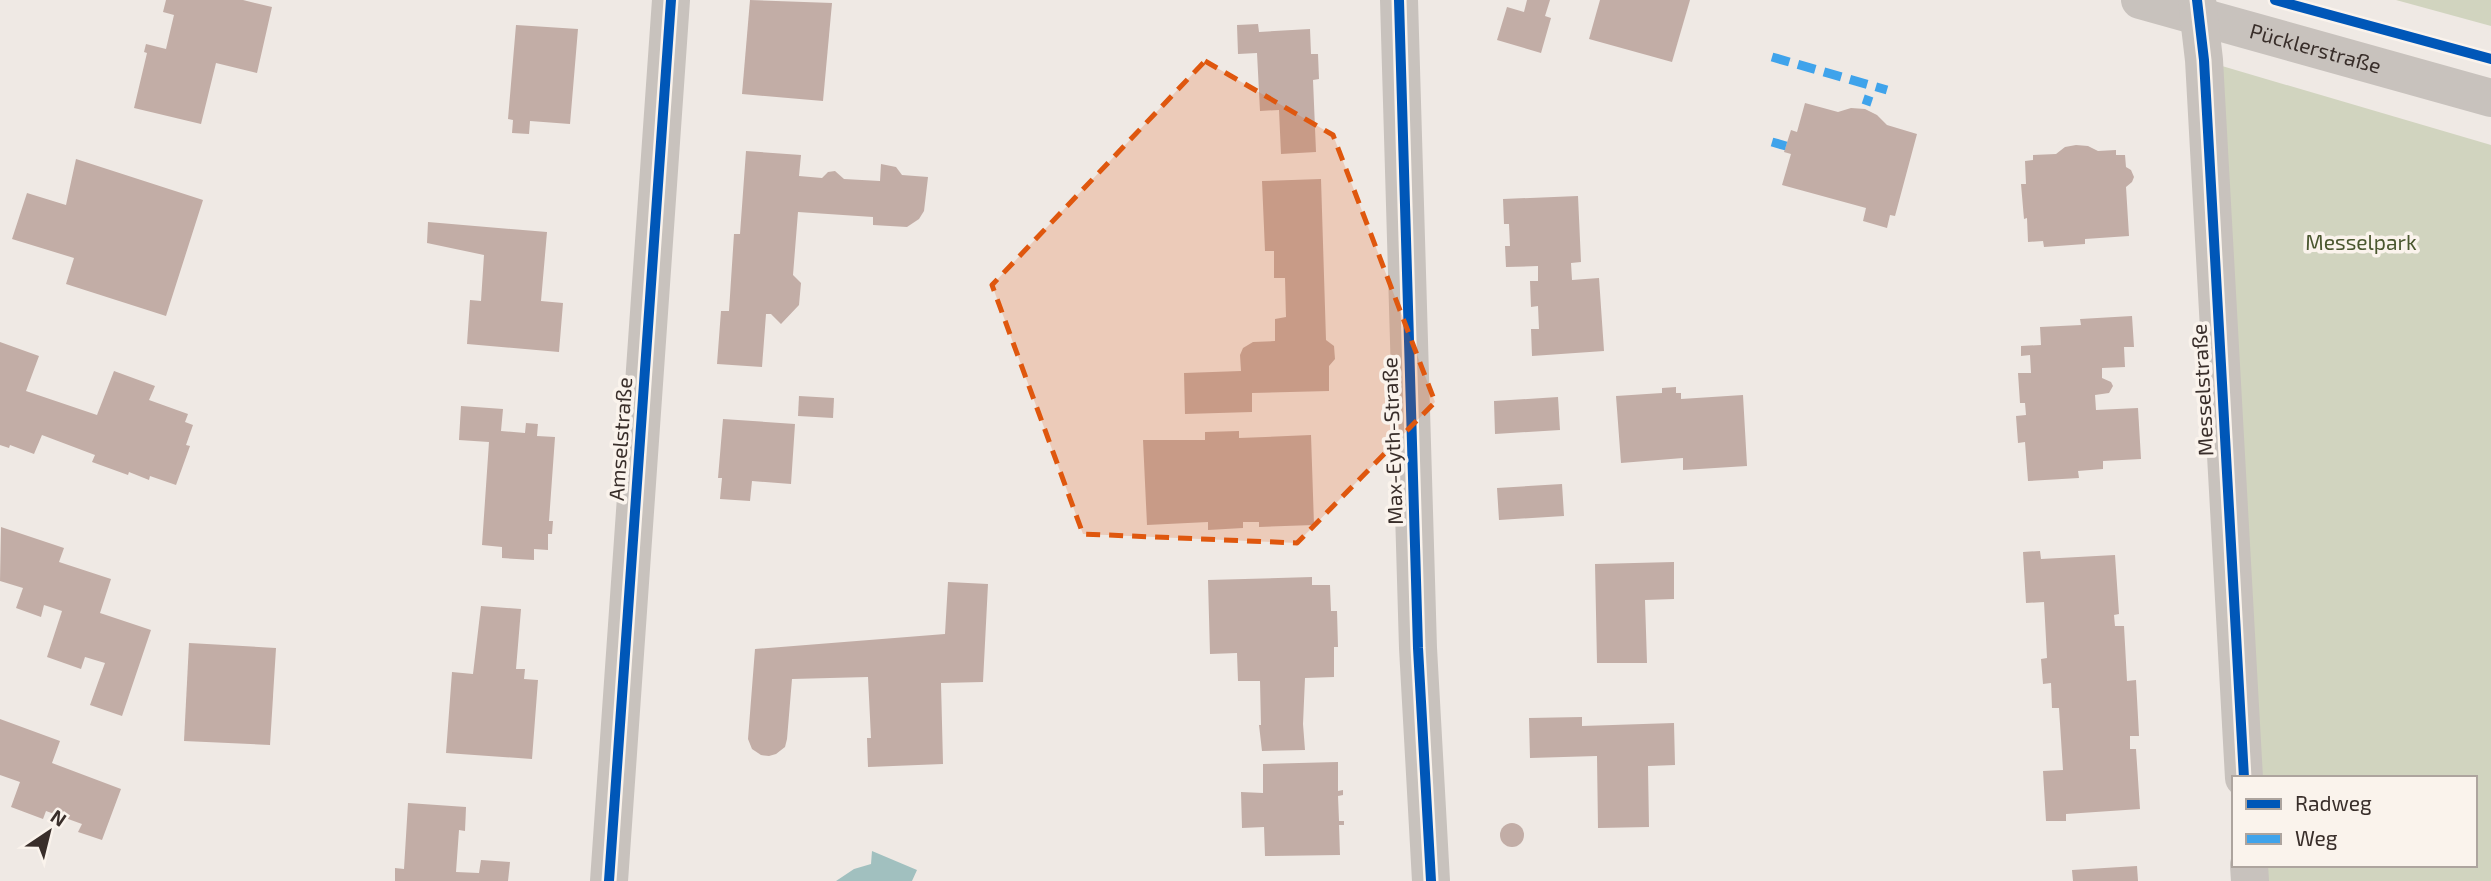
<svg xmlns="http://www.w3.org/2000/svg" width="2491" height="881" font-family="'Exo 2',sans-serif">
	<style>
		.green { fill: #d1d4bf }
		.water { fill: #a1c0bf }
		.building { fill: #c2ada6 }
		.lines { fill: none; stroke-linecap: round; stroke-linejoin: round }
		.minor { stroke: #c8c2bd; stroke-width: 38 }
		.quiet { stroke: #3fa3eb; stroke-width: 9; stroke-dasharray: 18 9; stroke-linecap: butt }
		.cycleway-casing { stroke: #faf3ec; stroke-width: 15 }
		.cycleway { stroke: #0057b8; stroke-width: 10 }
		.marked { fill: #df570e; fill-opacity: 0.2; stroke: #df570e; stroke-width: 5; stroke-dasharray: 14 9; stroke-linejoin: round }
		.labels { text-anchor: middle; stroke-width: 7; stroke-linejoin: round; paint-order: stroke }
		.street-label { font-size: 21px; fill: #392e2a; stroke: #faf3ec }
		.park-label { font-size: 21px; fill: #4a572f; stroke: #faf3ec }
	</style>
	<rect width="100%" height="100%" fill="#efe9e4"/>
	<g class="green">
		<path d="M2396,0H2491V26Z"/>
		<path d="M2222,66L2491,145V881H2267L2266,865H2475V778H2262Z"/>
	</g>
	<path class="water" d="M872,851L917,870L912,881H836L854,869L871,864Z"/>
	<g class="building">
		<path d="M166,0H243L272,7L257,73L216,63L201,124L134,108L147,53L144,52L146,44L166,49L174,15L163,12Z"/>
		<path d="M750,0L832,3L823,101L742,94Z"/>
		<path d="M1527,0H1550L1545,16L1551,18L1541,53L1497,40L1507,7L1524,12Z"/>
		<path d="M1600,0H1690L1672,62L1589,39Z"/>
		<path d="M1258,24L1259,32L1310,29L1311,54H1318L1319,79L1313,80L1316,152L1281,154L1279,110L1260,111L1257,53L1238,54L1237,25Z"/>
		<path d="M516,25L578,29L570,124L530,121L529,134L512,133L513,120L508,119Z"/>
		<path d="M1805,103L1838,112L1851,108L1865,109L1877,115L1887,125L1917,134L1895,216L1890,215L1887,228L1863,221L1866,208L1782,185L1791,154L1784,152L1791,130L1797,132Z"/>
		<path d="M2076,145L2088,146L2098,151L2116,150V155H2125L2126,167L2131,170L2134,177L2132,182L2126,187L2129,236L2085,239V244L2044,247L2043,241L2028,242L2027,218L2024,219L2021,184H2026L2025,161L2033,160V155L2056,154L2065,147Z"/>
		<path d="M746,151L801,155L799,176L822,178L828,172L835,171L844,179L880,181L881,164L896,167L902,175L928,177L924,211L919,219L907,227L873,225V217L798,212L793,275L801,283L799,305L781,324L771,314H766L762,367L717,364L721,311H729L734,234H740Z"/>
		<path d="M76,159L203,200L166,316L66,284L74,258L12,239L27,193L66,205Z"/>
		<path d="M1321,179L1326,340L1334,346L1335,359L1329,366V391L1252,393V412L1185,414L1184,373L1241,371L1240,355L1243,348L1253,342L1275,341V319L1286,317L1285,278H1274V251H1265L1262,181Z"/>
		<path d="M1578,196L1581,262L1571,263L1572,280L1599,278L1604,351L1532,356L1531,329H1539L1538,306L1531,307L1530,281H1538V266L1506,267L1505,246H1510L1509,224H1504L1503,199Z"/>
		<path d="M428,222L547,232L541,301L563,303L559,352L467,344L470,300L481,301L484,255L427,243Z"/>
		<path d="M2132,316L2134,347H2124L2125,367L2102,368V378L2111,382L2113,386L2109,393L2095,395L2096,410L2138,408L2141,459L2103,461V469L2078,471L2079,478L2028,481L2025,442L2018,443L2016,416L2026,415L2025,403H2020L2018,373H2031L2030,355L2021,356V346L2041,345L2040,327L2081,325L2080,319Z"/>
		<path d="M0,342L39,356L26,391L97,415L114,371L155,386L149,400L188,414L185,422L193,425L186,445L190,446L176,485L150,476L149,480L129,472L128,475L92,462L95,455L42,435L34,454L10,445L9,448L0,445Z"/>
		<path d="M1676,387V393H1681V399L1743,395L1747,466L1683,470V458L1621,463L1616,396L1662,393V388Z"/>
		<path d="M799,396L834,398L833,418L798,416Z"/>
		<path d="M1558,397L1560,430L1495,434L1494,401Z"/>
		<path d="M461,406L503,409L501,431L525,433L526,423L538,424L537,436L555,437L549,521H553L552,534H548V550L534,549V560L502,558V547L482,545L489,442L459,440Z"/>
		<path d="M723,419L795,424L791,484L752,481L750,501L720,499L722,478H718Z"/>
		<path d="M1239,431V438L1311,435L1314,525L1259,527V522H1243V528L1208,530V522L1147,525L1143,440H1205V432Z"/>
		<path d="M1562,484L1564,516L1499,520L1497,488Z"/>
		<path d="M1,527L64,548L59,562L111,579L100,613L151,630L122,716L90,705L105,663L85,657L81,669L47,657L62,611L44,605L41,617L16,608L23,588L0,581Z"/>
		<path d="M2040,551L2041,559L2115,555L2119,614L2114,615L2115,626H2124L2127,681L2136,680L2139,736H2130V749H2136L2140,809L2066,814V821H2046L2043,771L2063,770L2059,708H2052L2051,683L2043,684L2041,659L2047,658L2044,602L2026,603L2023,552Z"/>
		<path d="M1674,562V599L1645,600L1647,663H1597L1595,564Z"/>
		<path d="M1312,577V585H1330L1331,611H1337L1338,647H1334V677L1305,678L1303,724L1305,750L1262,751L1259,725H1261L1260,681H1238L1237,653L1210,654L1208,580Z"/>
		<path d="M948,582L988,584L983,682L941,683L943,764L868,767L867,738H871L868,677L792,679L787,739L785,747L776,754L769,756L761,755L752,749L748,739L755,649L945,634Z"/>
		<path d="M481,606L521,609L516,669H525L524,679L538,680L532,759L446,753L452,672L473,674Z"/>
		<path d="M189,643L276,648L270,745L184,741Z"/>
		<path d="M1582,717V726L1674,723L1675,765L1648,766L1649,827L1598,828L1597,756L1530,758L1529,718Z"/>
		<path d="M0,719L60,741L52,763L121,789L102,840L78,832L82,824L46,811L43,819L11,807L20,782L0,775Z"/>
		<path d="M1338,762V791L1343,790V795L1338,796L1339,821H1344V825H1339L1340,855L1265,856L1264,827L1242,828L1241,792L1263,793V764Z"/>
		<path d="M408,803L466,807L465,831L459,830L456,872L479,873L481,860L510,862L508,881H395V868L404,869Z"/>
		<circle cx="1512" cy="835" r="12"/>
		<path d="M2137,866L2138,881H2073L2072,870Z"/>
	</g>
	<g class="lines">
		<g class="minor">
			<path d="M1399,0L1418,648L1431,881"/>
			<path id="s1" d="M2140,0L2491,98"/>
			<path d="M2197,0L2204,60L2244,778"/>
			<path d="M2249,865L2250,881"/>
			<path d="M609,881L671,0"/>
		</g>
		<g class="quiet">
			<path d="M1772,57L1887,90"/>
			<path d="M1866,105L1869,96"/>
			<path d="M1772,142L1786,146"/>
		</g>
		<g class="cycleway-casing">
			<g id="cycleway">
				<path d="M1399,0L1418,648L1431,881"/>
				<path d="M2197,0L2204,60L2244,778"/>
				<path d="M2275,0L2491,59"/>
				<path d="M609,881L671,0"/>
			</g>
		</g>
		<use href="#cycleway" class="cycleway"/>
	</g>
	<path class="marked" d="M1205,61L1333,135L1435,402L1297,543L1083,534L992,285Z"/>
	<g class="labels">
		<g class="street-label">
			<text dy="7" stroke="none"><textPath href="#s1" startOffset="182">Pücklerstraße</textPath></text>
			<text transform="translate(2203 390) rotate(-93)" y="7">Messelstraße</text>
			<text transform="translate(621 439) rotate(-86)" y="7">Amselstraße</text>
			<text transform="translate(1393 441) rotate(-92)" y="7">Max-Eyth-Straße</text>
		</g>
		<g class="park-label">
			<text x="2361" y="250">Messelpark</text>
		</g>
	</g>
	<rect x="2232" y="776" width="245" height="91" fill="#faf3ec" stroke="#ada49e" stroke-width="2"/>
	<rect x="2246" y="799" width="35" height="10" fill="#0057b8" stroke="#ada49e" stroke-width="2"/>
	<text x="2295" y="811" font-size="21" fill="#392e2a">Radweg</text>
	<rect x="2246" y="834" width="35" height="10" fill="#3fa3eb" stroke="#ada49e" stroke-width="2"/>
	<text x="2295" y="846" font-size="21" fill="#392e2a">Weg</text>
	<g transform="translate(49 832) rotate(35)" stroke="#faf3ec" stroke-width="5" paint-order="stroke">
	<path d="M0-5L12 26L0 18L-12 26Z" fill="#392e2a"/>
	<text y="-10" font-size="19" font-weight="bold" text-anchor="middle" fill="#392e2a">N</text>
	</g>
</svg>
